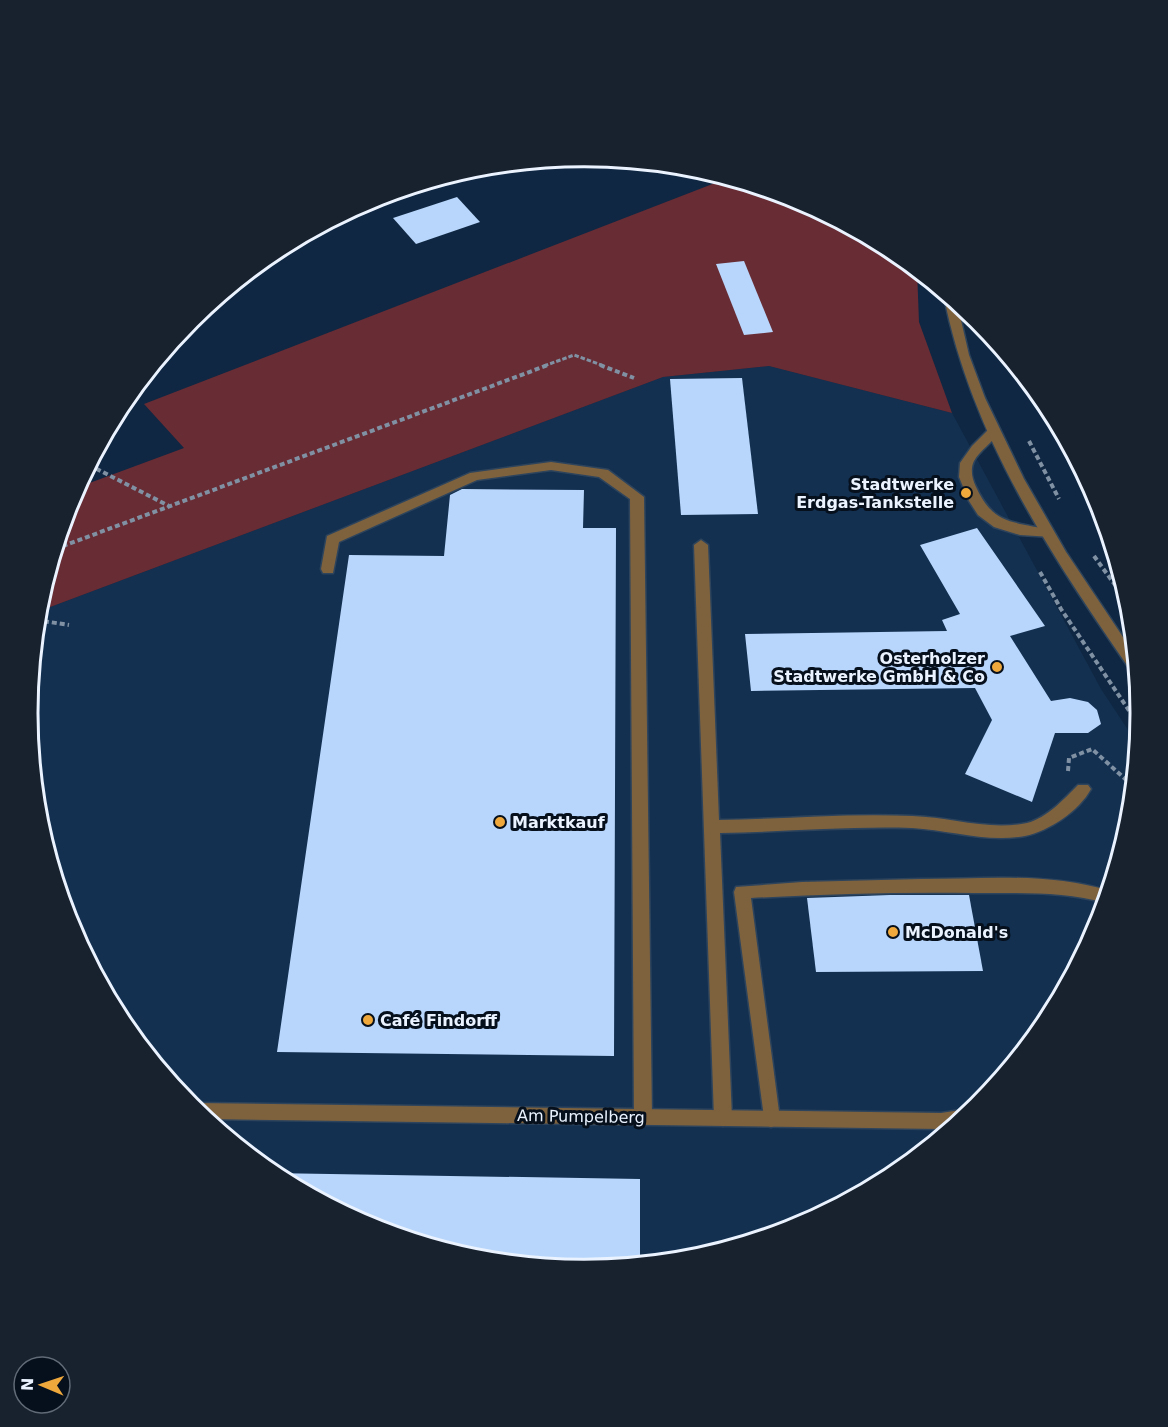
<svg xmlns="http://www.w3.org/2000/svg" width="1168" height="1427" font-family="'DejaVu Sans',sans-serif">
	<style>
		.built { fill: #133051 }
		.green { fill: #682c34 }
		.building { fill: #b8d6fb }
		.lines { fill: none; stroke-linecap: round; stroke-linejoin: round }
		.service-casing { stroke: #2e445c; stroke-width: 3 }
		.minor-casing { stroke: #2e445c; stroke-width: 3 }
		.tertiary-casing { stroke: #2e445c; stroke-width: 3 }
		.path-far1 { stroke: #8091a4; stroke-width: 3; stroke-dasharray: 4.5 2; stroke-linecap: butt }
		.path { stroke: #8091a4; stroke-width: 4; stroke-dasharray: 5 3; stroke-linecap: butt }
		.service { fill: #7e623e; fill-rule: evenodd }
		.minor { fill: #7e623e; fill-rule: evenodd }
		.tertiary { fill: #7e623e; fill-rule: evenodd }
		.poi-dot { fill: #eea83c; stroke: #060f1c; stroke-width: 2 }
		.labels { text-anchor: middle; stroke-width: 6; stroke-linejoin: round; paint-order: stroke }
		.poi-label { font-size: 16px; font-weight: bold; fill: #eaf3ff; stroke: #060f1c; text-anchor: start }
		.street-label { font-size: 16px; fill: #eaf3ff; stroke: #060f1c }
		.rim { fill: none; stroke: #eaf3ff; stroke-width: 3 }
	</style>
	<rect width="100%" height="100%" fill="#0f2742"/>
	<path class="built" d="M769,366L952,413L1101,689L1138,745L1130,823L1098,927L1047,1023L978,1108L893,1177L797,1228L692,1260L584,1270L475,1260L371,1228L274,1176L190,1107L121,1023L69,926L38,822L27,713L37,612L663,377Z"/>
	<path class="green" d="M728,178L797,199L894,251L917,270L919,322L952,413L769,366L663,377L37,612L70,500L76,488L184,448L144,404Z"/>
	<g class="building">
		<path d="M457,197L480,222L416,244L393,218Z"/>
		<path d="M744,261L773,332L744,335L716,264Z"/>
		<path d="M742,378L758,514L681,515L670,379Z"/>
		<path d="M462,489L584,490L583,528H616L614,1056L277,1052L349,555L444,556L450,495Z"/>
		<path d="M977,528L1045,626L1010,636L1051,701L1070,698L1088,702L1097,710L1101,724L1088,733H1055L1032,802L965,774L992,720L975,688L751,691L745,634L947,631L942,620L960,614L920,545Z"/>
		<path d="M890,895H969L983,971L816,972L807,898Z"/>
		<path d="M270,1173L640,1179V1265L584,1270L475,1260L371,1228Z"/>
	</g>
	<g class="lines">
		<g class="service-casing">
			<g id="service">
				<path d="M993,429L999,433C992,443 980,450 974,461C970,469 972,479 976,487C995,528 1015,520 1052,531L1054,534L1052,537L1020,535L994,527L978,515L969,501L959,477L960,463L972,446L988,430Z"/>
				<path d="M551,462L608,470L644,497L652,1117L649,1123L643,1125L637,1123L634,1117L630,499L599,477L551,470L477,480L339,542L333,573H323L321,569L327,536L470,473Z"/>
				<path d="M701,540L708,545L719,820C784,819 848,813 912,816C951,817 988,831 1027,823C1047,818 1064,799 1078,785H1088L1091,789C1079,811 1049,831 1025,836C987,843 950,830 912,828C848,826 784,832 720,833L732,1118L729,1124L723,1126L717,1124L714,1118L694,545Z"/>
				<path d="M921,879C983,879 1050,872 1109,891L1106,903C1063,891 1019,893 974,893C900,892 825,894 751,898L780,1119L777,1125L771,1127L765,1125L734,892L736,887L802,882Z"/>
			</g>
		</g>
		<g class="minor-casing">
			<path id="minor" d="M195,1103L941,1113L967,1109L973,1111L954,1127L941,1129L205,1119L189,1105Z"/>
		</g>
		<g class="tertiary-casing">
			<path id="tertiary" d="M947,294L957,303L969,355L985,398L1024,479L1066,552L1135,655L1137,672L1131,671C1051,555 972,437 944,297Z"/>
		</g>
		<path class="path-far1" d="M544,366L574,355L604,366"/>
		<g class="path">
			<path d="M600,365L634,378"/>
			<path d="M1029,441L1059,499"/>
			<path d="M89,465L169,506"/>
			<path d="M55,549L548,365"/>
			<path d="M1094,556L1131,607"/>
			<path d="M1040,572L1061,609L1140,727"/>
			<path d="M36,620L69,625"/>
			<path d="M1068,771L1069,758L1092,749L1134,787"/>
		</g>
		<use href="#service" class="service"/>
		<use href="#minor" class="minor"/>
		<use href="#tertiary" class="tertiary"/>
	</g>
	<g class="poi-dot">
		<circle cx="966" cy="493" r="6"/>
		<circle cx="997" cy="667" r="6"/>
		<circle cx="500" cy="822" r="6"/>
		<circle cx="893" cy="932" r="6"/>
		<circle cx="368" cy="1020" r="6"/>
	</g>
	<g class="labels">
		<g class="poi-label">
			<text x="954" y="490" text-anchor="end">Stadtwerke<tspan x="954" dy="18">Erdgas-Tankstelle</tspan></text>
			<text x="985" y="664" text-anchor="end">Osterholzer<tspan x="985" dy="18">Stadtwerke GmbH &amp; Co</tspan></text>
			<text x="512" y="828">Marktkauf</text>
			<text x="905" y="938">McDonald's</text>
			<text x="380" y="1026">Café Findorff</text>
		</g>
		<g class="street-label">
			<text transform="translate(581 1116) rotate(1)" y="6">Am Pumpelberg</text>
		</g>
	</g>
	<path d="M0 0H1168V1427H0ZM38 713a546 546 0 1 1 1092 0a546 546 0 1 1-1092 0Z" fill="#18212e" fill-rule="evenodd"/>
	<path class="rim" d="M38 713a546 546 0 1 1 1092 0a546 546 0 1 1-1092 0Z"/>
	<g transform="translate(42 1385) rotate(272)"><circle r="28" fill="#060f1c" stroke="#616a77" stroke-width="1.5"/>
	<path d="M0-4.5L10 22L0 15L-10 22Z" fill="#eea83c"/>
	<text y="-9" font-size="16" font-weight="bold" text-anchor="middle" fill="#eaf3ff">N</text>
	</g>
</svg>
